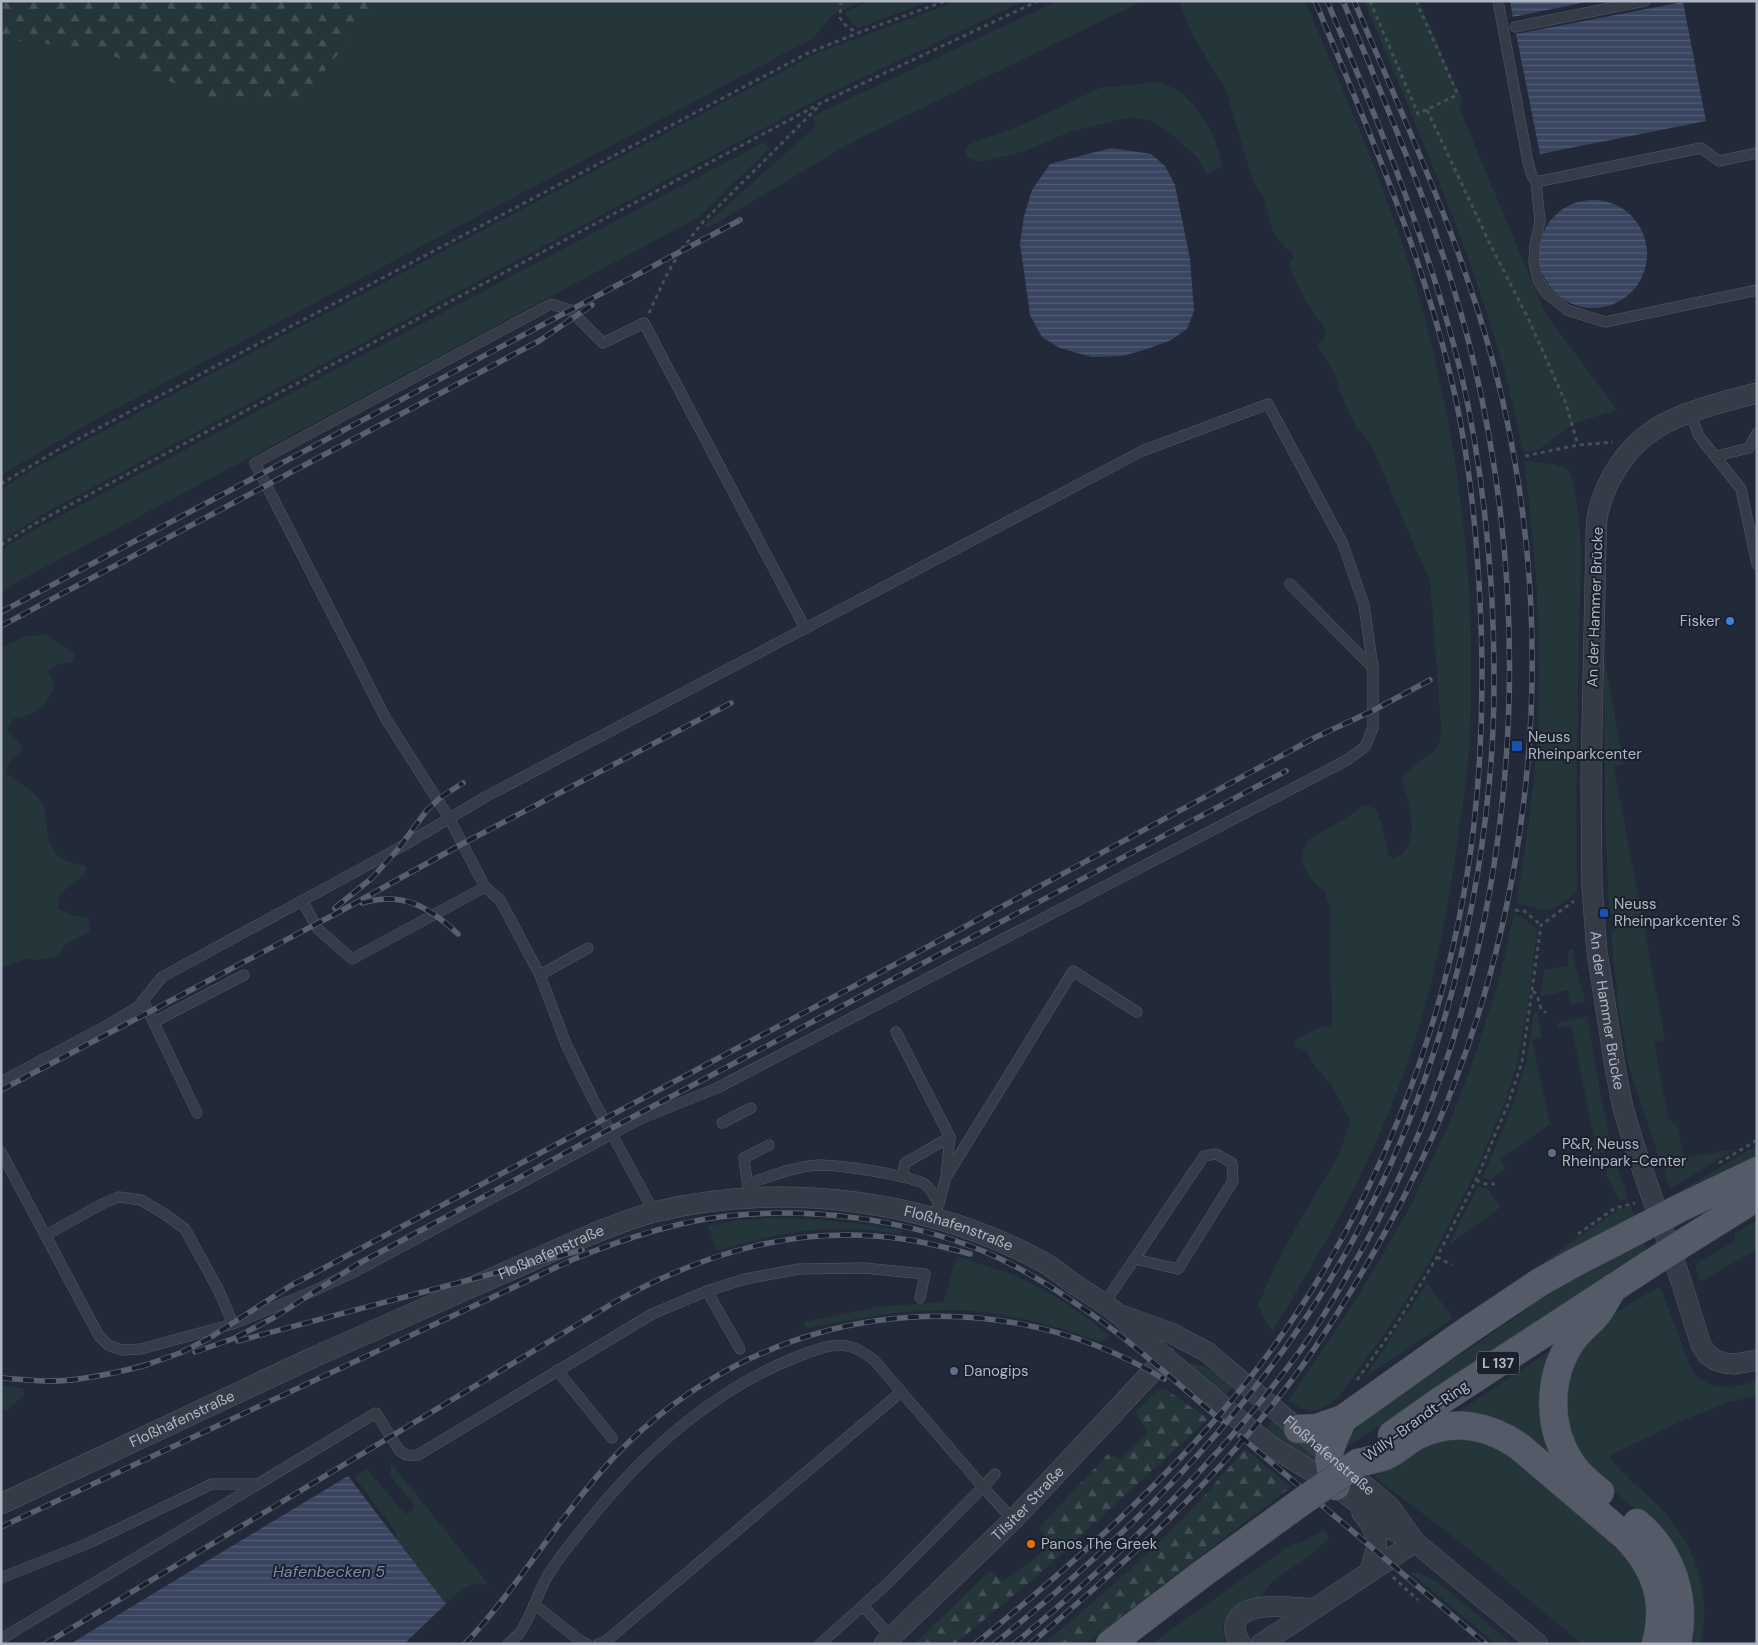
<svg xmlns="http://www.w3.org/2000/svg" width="1758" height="1645" font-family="'DM Sans',sans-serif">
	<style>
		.green { fill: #25363a }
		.forest { fill: url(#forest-firs) }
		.water { fill: url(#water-rules) }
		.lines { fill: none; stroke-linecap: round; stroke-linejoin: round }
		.service-casing { stroke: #535966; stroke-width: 11 }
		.minor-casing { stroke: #535966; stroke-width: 21 }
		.primary-casing { stroke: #3f4451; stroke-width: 29 }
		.path { stroke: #425156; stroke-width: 3; stroke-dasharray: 4 4; stroke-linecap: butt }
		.service { stroke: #363b48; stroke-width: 10 }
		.minor { stroke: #363b48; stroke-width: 20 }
		.primary { stroke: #545a68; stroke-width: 28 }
		.rail-casing { stroke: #585f6f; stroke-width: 5.5 }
		.rail { stroke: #1b202d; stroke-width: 4; stroke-dasharray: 11; stroke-linecap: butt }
		.primary-bridge-casing { stroke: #3f4451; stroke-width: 29; stroke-linecap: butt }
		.primary-bridge { stroke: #545a68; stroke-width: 28 }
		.shop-dot { fill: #3f7fe0; stroke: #1b202d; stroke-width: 2 }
		.transit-dot { fill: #1a4fb4; stroke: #1b202d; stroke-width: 2 }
		.service-dot { fill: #5c6f8a; stroke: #1b202d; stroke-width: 2 }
		.food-dot { fill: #e8710a; stroke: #1b202d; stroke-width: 2 }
		.labels { text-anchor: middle; stroke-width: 4; stroke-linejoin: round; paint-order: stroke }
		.shield { fill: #1b202d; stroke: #838997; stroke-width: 1 }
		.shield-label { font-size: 14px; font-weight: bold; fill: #b0b6c4 }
		.street-label { font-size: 15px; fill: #b0b6c4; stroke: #1b202d }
		.poi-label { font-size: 15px; fill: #b0b6c4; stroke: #1b202d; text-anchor: start }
		.water-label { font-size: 16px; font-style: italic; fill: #7a8aab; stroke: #1b202d }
	</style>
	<defs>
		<pattern id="forest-firs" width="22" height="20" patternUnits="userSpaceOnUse" patternTransform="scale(1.25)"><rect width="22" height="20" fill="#25363a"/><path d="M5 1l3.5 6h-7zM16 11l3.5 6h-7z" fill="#425155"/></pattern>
		<pattern id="water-rules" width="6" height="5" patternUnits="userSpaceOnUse" patternTransform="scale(1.25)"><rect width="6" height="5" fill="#394560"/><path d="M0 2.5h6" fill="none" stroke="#535e75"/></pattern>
	</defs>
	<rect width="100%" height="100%" fill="#222938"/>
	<g class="green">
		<path d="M378,1H864L833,15L812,39L100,417L1,475V48L17,41L98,49L212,100L376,7Z"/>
		<path d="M870,1H931L858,28L851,22L845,12Z"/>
		<path d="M957,1H1024L824,96L43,514L1,541V489L34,468L817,53Z"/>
		<path d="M1057,1H1143L854,141L708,228L705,225L816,126L813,116Z"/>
		<path d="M1179,1H1305C1350,107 1397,212 1426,323C1455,434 1471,548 1471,663C1471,695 1471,728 1468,761C1465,789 1461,817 1457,844C1446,928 1428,1010 1398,1089C1366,1175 1320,1254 1272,1332L1258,1306L1267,1284L1288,1241L1339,1155L1350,1120L1334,1089L1312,1062L1308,1052L1297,1047L1294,1041L1318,1028L1332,1026V1004L1330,959L1331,910L1324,890C1311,883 1307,872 1301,859L1308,840L1345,819L1364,805L1375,808L1381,822L1389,856L1395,859C1423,843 1409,803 1401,778C1413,765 1426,758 1439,746L1441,728L1431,591L1429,579L1372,447L1363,434L1357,429L1341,394L1334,372L1318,346L1326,335C1325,325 1320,322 1315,315C1304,299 1295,281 1289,264L1293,257L1291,250L1285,248L1273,232L1263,196L1255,184L1249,168L1226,90L1193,36Z"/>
		<path d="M1364,1H1419L1462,100L1460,110L1545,313L1617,410L1573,424L1538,450L1523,452C1493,295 1425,148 1364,1Z"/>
		<path d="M1160,82C1166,85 1175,88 1180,92C1203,110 1217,138 1222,165L1207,175L1198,158L1172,135L1152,121L1130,117L1069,132L1026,151L980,162L968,158L965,148L974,142L1022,125L1100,88Z"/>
		<path d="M764,142L770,148L699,217L19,581L1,593V550L34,530Z"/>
		<path d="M1524,461L1553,464L1568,469C1586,515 1580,581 1579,630C1578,717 1575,805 1577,892L1561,904L1547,911L1516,903C1528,836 1537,768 1539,700C1541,620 1534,540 1524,461Z"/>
		<path d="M48,635L60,645L74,651V662L58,664L48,672L55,684C46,709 38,713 13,719L7,731L19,742L22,752L9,762L6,773C17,782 37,792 44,806C45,810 45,817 46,822C49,852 54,859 85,866L87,872L60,894L58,908L74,916L88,917L90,931L66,944L55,957L39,960L25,959L1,968V647L27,636Z"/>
		<path d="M1604,659L1624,764L1614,767L1665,1040L1654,1042L1668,1118L1678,1128L1684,1158L1735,1149L1670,1189L1629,1067L1618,1004L1611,933L1616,930V915L1609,912L1605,816Z"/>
		<path d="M1514,914L1522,917L1537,930L1528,1004L1518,1060L1505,1102L1473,1178L1433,1256L1392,1323L1340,1395L1329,1405L1318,1410L1302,1409L1288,1401L1357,1298L1410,1207L1449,1124L1475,1056L1499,980Z"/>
		<path d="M1573,948L1575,965L1586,1002L1571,1004L1568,990L1540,997L1544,970L1568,966V951Z"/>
		<path d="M1534,1012L1537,1013L1542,1037L1532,1040L1550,1124L1501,1159L1506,1168L1490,1180L1483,1177L1512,1106L1526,1063Z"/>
		<path d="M1587,1016L1599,1086L1612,1149L1598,1154L1590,1152L1585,1145L1595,1143L1571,1026L1558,1028L1557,1023Z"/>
		<path d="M1757,1145V1161L1673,1199L1680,1191Z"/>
		<path d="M1616,1164L1628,1198L1620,1201L1607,1177V1169Z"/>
		<path d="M1478,1186L1488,1189L1501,1207L1449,1245Z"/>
		<path d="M1631,1206L1635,1218L1547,1263L1545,1261L1619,1209Z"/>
		<path d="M770,1218C815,1218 858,1223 902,1230V1235C890,1233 879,1231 868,1230C817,1225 765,1236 717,1251L708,1226L739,1220Z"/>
		<path d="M1757,1220V1249L1700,1282L1695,1264L1735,1241V1233Z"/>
		<path d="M1643,1239L1647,1248L1343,1450L1345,1441L1363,1421L1529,1308L1527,1303Z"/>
		<path d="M957,1256C976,1263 996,1268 1015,1276C1049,1290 1080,1312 1109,1335L1101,1342C1057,1326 1004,1311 957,1310C906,1309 855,1318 806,1329L804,1322L876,1307L943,1302Z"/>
		<path d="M1427,1283L1453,1318L1365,1377Z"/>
		<path d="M1660,1286L1688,1361L1696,1376L1711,1385L1729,1388L1757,1381V1395L1723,1404L1677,1423L1609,1456C1625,1478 1647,1493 1665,1513C1698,1551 1711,1594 1701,1644H1688L1658,1528L1592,1473L1577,1455L1564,1417L1568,1367L1597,1324Z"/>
		<path d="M1555,1347L1559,1454L1645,1546L1452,1416Z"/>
		<path d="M1187,1363C1206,1364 1218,1375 1233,1386L1225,1396L1193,1371Z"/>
		<path d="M1,1386L23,1388L24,1395L7,1410L1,1411Z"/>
		<path d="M1272,1421L1318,1460L1317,1464L1268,1436L1265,1430Z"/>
		<path d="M1458,1436L1491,1441L1519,1458L1633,1559L1649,1605L1645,1644H1582L1459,1541L1374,1477L1403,1456L1424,1443Z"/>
		<path d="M391,1463L489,1585C468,1581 460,1589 446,1604L396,1539V1532L355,1478L366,1468L405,1514L414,1510L415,1505L390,1476Z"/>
		<path d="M1325,1529L1329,1538L1308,1557L1274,1580L1257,1600L1236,1607L1229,1613L1225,1620L1223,1629L1226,1644H1151L1290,1545L1302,1542Z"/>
		<path d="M1411,1573H1419L1439,1583L1512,1644H1496Z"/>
	</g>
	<g class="forest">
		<path d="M1,1H378L376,7L301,100H212L98,49L17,41L1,48Z"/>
		<path d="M1165,1389L1208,1419L1044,1570L955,1644H914L990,1571L1003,1581L1027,1565L1049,1545L1039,1528L1108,1454L1121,1460L1147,1433L1136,1412L1156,1391Z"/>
		<path d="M1245,1449L1291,1487L1085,1644H1043C1097,1600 1149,1554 1197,1504C1213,1486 1229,1467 1245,1449Z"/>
	</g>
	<g class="water">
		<path d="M1510,1H1591L1513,17Z"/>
		<path d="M1683,2L1706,121L1540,154L1516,34Z"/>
		<path d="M1111,148L1151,154L1165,166L1175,185L1190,259L1194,311L1187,329L1171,340L1144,350L1122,356L1092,357L1060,348L1042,337L1030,315L1020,243L1024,216L1032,190L1050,164Z"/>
		<circle cx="1593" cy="254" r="54"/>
		<path d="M348,1476L446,1604L404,1644H70Z"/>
	</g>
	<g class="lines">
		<g class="service-casing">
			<g id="service">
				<path d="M1498,1L1528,162L1532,176L1536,182L1701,148L1719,161L1757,153"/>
				<path d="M1515,27L1645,1"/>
				<path d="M1536,182L1540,221L1535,245L1534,262L1538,280L1546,293L1567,310L1605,322L1757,290"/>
				<path d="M1690,413L1699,436L1741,489L1757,564"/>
				<path d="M1716,456L1749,448L1757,433"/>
				<path d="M1290,584L1373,668"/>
				<path d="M302,901L318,929L352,959L485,887"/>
				<path d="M540,975L588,948"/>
				<path d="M143,1000L197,1113"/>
				<path d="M154,1022L244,975"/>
				<path d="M896,1032L950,1137L946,1177L938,1206"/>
				<path d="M1,1082L113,1022L138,1007L162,977L399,848L487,796L1142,451L1268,404L1343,544L1364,605L1373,668V728L1365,747L1347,760L717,1088L640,1119L358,1270L309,1293L233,1324L141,1349L122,1350L108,1345L99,1336L1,1152"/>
				<path d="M722,1123L751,1108"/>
				<path d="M902,1177L905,1163L950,1137"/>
				<path d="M946,1177L1073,971L1137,1012"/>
				<path d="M749,1196L744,1158L769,1145"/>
				<path d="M754,1198L753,1185L756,1181C776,1174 798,1166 820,1165C838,1165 912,1175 926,1185C931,1189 935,1198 939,1204"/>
				<path d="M654,1212L594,1101L566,1044L540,975L500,900L485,887L449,818L386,719L255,463L551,304L570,310L603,343L644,323L805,628"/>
				<path d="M46,1235L104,1203L119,1197L141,1200L166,1215L185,1229L219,1291L233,1324"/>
				<path d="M707,1291L740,1349"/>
				<path d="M1104,1304L1204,1156L1216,1154L1232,1163L1233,1181L1178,1269L1135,1259"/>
				<path d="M557,1370L612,1438"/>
				<path d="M1,1578L89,1543L212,1484H257"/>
				<path d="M534,1604L579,1640L587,1644"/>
				<path d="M863,1606L891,1637"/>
				<path d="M1,1639L376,1413L399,1450C405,1456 410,1456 418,1455L652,1314L707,1291L745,1279L799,1269L864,1268L925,1274L920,1298"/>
				<path d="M508,1644C511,1641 516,1637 519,1634C531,1618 536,1597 546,1579C555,1562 575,1538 588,1522C645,1450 718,1386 804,1354C819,1349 835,1342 851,1347C860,1349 867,1355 874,1360L983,1487L995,1474"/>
				<path d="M598,1644L605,1642L901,1392"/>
				<path d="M820,1644L888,1583L983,1487L1013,1520"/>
			</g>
		</g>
		<g class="minor-casing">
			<g id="minor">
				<path id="s1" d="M1757,393C1726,401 1681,412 1655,429C1626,448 1606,479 1598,513C1596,522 1596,531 1596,540L1591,778L1592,887L1597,952L1615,1067L1623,1108L1635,1148L1682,1284L1701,1345L1707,1354L1715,1360L1724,1363L1735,1364L1757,1360"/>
				<path id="s2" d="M1124,1316L1171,1333L1207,1352L1390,1507L1412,1538"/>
				<path id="s3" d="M1,1504L314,1357L583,1238C606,1228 630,1219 654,1212C783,1181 927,1199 1043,1262C1054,1268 1064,1277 1074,1284C1089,1294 1104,1303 1118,1314C1125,1319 1130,1326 1136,1333L1269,1445L1336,1486L1392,1530L1415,1542L1538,1644"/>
				<path d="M1362,1513C1381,1535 1379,1547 1369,1572"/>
				<path id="s4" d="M884,1644L1013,1520L1166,1357"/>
				<path d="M1241,1644C1236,1637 1233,1630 1236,1622C1246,1599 1294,1608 1314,1609"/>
				<path d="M1261,1644L1415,1542"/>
			</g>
		</g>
		<g class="primary-casing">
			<g id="primary">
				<path d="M1678,1209L1757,1171"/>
				<path d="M1688,1240L1757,1197"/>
				<path d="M1298,1429L1317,1428L1343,1419L1461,1335L1540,1282L1574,1263L1636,1231"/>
				<path d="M1392,1435L1440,1401L1650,1264"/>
				<path d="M1358,1463C1367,1461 1376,1459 1385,1456C1397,1451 1406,1441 1418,1435C1454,1418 1489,1425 1520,1447L1626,1537C1656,1568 1667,1601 1656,1644"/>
				<path d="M1336,1486C1324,1454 1329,1449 1343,1419"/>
				<path d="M1600,1492C1590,1484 1580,1476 1573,1466C1547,1430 1547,1379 1571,1342C1579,1330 1589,1324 1597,1314C1603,1306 1608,1296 1613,1288"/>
				<path d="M1637,1523C1672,1552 1687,1599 1677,1644"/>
				<path d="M1110,1644L1202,1574L1304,1500"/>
			</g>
		</g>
		<g class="path">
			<path d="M841,1L840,18L847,27L857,32"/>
			<path d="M1370,1L1418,114L1459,94"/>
			<path d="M1416,1L1458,95"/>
			<path d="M1427,110L1490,244L1528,318L1565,401L1578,445"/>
			<path d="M649,313L666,276L681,250L703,222L818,107"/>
			<path d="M1525,456L1578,445L1613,442"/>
			<path d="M1,484L61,448L808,53L858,33L945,1"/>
			<path d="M1,545L36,523L821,103L1038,1"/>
			<path d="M1515,910L1524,911L1541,925"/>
			<path d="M1533,991L1537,995L1541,1009L1546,1013"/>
			<path d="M1719,1163L1757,1140"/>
			<path d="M1476,1180L1485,1184H1495"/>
			<path d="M1578,1234L1615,1208L1635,1203"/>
			<path d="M1437,1257L1452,1265"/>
			<path d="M1357,1380L1396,1325L1437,1257L1476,1180L1508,1104L1522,1062L1541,925L1574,901"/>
			<path d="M1393,1577L1418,1600"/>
		</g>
		<use href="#service" class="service"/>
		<use href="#minor" class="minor"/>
		<use href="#primary" class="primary"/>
		<g class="rail-casing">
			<g id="rail">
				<path d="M1,612L740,220"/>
				<path d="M1,626L539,341L592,305"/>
				<path d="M362,903C403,891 429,907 458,934"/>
				<path d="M335,908L372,878L399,848L427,810L441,797L463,783"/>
				<path d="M1,1090L339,912L462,844L731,703"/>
				<path d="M238,1341L582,1250"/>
				<path d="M195,1352L235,1338L275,1317L356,1265L610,1129L1286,771"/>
				<path d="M140,1367L180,1353L208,1339L290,1286L905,959L1314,738L1374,710L1430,680"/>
				<path d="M1,1378C27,1380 53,1383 78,1379C101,1376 124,1371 146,1365"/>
				<path d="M1240,1436L1486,1644"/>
				<path d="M1,1527L574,1259C623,1239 674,1222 727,1216C812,1207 904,1219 983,1251C1016,1265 1048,1284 1078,1305C1130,1339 1175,1382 1222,1421"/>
				<path d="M45,1644L615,1302C705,1252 800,1224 903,1239C926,1242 948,1248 970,1254"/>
				<path d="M465,1644C520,1585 560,1515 615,1456C758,1306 985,1271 1164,1379"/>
				<path d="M975,1644C1076,1562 1173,1476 1253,1374C1374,1219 1452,1019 1474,824C1483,745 1484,664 1479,584C1475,514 1467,443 1450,374C1419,245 1366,124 1315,1"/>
				<path d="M994,1644C1118,1544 1235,1431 1320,1296C1417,1143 1472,965 1489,785C1496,718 1495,650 1491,583C1486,512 1477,442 1461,373C1429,244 1379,123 1327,1"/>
				<path d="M1014,1644C1121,1555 1219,1462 1302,1348C1325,1316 1344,1281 1364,1246C1514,978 1544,652 1472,355C1442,232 1391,117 1343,1"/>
				<path d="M1030,1644C1121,1567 1204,1492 1278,1398C1315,1352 1345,1302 1374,1252C1523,993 1569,689 1502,398C1470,260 1409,131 1354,1"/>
			</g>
		</g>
		<use href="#rail" class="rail"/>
		<g class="primary-bridge-casing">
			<g id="primary-bridge">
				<path d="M1636,1231L1678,1209"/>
				<path d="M1650,1264L1688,1240"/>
				<path d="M1304,1500L1358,1463"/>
			</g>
		</g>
		<use href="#primary-bridge" class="primary-bridge"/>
	</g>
	<circle class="shop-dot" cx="1730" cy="621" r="5"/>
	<g class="transit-dot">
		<rect x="1511" y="740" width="12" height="12" rx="2.5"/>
		<rect x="1599" y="908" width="10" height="10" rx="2.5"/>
	</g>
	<g class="service-dot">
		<circle cx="1552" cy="1153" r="5"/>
		<circle cx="954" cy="1371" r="5"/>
	</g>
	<circle class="food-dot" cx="1031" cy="1544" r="5"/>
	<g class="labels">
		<rect class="shield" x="1477" y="1351.5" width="42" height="23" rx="4"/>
		<g class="shield-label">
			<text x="1498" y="1368">L 137</text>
		</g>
		<g class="street-label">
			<text transform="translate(1595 607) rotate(-88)" y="5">An der Hammer Brücke</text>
			<text dy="5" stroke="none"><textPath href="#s1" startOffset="711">An der Hammer Brücke</textPath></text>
			<text dy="5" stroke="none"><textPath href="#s3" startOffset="1025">Floßhafenstraße</textPath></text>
			<text dy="5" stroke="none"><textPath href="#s3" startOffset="605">Floßhafenstraße</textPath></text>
			<text dy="5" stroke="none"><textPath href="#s3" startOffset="200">Floßhafenstraße</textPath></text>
			<text transform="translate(1416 1421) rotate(-36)" y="5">Willy-Brandt-Ring</text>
			<text dy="5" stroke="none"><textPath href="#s2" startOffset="251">Floßhafenstraße</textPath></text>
			<text dy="5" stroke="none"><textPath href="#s4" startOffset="201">Tilsiter Straße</textPath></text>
		</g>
		<g class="poi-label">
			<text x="1720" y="626" text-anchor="end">Fisker</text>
			<text x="1528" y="742">Neuss<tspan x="1528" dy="17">Rheinparkcenter</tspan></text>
			<text x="1614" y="909">Neuss<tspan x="1614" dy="17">Rheinparkcenter S</tspan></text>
			<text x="1562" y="1149">P&amp;R, Neuss<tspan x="1562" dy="17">Rheinpark-Center</tspan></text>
			<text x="964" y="1376">Danogips</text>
			<text x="1041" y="1549">Panos The Greek</text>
		</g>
		<g class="water-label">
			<text x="329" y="1577">Hafenbecken 5</text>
		</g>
	</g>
	<rect width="1758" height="1645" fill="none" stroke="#b0b6c4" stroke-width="5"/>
</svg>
